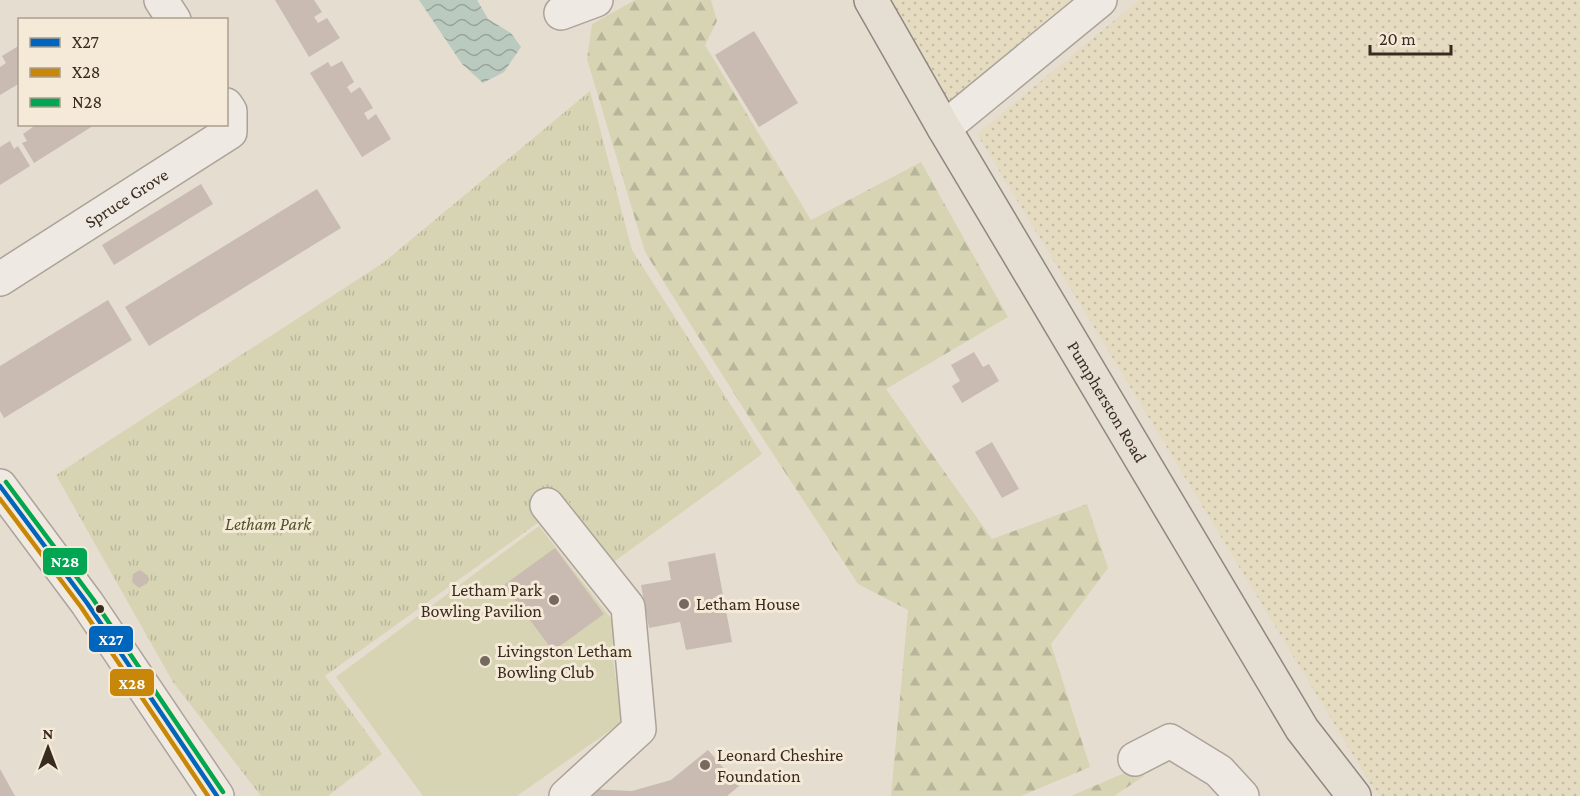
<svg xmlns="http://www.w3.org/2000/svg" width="1580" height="796" font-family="'Crimson Pro',serif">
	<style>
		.farmland { fill: url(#farmland-dots) }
		.green { fill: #d6d4b3 }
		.forest { fill: url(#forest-firs) }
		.park { fill: url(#park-tufts) }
		.water { fill: url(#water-waves) }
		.building { fill: #c9bbb1 }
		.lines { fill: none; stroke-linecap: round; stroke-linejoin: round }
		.minor-casing { stroke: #aba399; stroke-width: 36 }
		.major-casing { stroke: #90887f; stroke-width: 36 }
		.minor { stroke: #eee9e2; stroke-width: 33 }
		.major { stroke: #e5ded3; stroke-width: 33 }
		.bus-1-casing { stroke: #f5ead7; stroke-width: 9 }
		.bus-2-casing { stroke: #f5ead7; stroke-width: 9 }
		.bus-3-casing { stroke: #f5ead7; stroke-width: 9 }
		.bus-1 { stroke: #0065bd; stroke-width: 4.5 }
		.bus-2 { stroke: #c88708; stroke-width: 4.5 }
		.bus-3 { stroke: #00a651; stroke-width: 4.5 }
		.poi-dot { fill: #76695e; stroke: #f5ead7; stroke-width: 2 }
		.bus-dot { fill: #3a2b20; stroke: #f5ead7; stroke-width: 2 }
		.labels { text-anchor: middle; stroke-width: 6; stroke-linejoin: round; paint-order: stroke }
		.street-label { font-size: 18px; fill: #3a2b20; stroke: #f5ead7 }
		.park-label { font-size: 18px; font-style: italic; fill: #4e5627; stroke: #f5ead7 }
		.poi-label { font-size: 18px; fill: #3a2b20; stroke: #f5ead7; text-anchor: start }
		.line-badge { stroke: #f5ead7; stroke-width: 2 }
		.badge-label { font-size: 16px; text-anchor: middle; font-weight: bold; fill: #fff }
	</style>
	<defs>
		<pattern id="farmland-dots" width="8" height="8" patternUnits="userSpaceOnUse" patternTransform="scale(1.5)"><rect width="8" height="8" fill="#e4dbc1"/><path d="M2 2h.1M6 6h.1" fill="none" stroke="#c4bca6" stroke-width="1.8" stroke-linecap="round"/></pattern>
		<pattern id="forest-firs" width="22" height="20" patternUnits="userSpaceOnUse" patternTransform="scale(1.5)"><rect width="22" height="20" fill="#d6d4b3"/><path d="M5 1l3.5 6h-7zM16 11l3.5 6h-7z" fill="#b8b69a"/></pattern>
		<pattern id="park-tufts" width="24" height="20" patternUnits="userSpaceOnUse" patternTransform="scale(1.5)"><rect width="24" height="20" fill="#d6d4b3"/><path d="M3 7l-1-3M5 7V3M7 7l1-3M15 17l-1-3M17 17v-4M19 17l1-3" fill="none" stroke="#b8b69a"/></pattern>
		<pattern id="water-waves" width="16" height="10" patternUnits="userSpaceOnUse" patternTransform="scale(1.5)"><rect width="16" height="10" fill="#bacabf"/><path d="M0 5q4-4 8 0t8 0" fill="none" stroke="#98a49b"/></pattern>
	</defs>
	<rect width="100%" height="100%" fill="#e5ddd0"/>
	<g class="farmland">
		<path d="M879,0H1071L944,106Z"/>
		<path d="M1139,0H1580V796H1380L1370,783L977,134Z"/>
	</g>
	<path class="green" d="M539,526L623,634L611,646L622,722L517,796H423L336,677Z"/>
	<g class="forest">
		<path d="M635,0H711L717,21L705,45L811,220L921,162L1008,317L886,389L992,539L1087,504L1108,568L1051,644L1090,767L1021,796H891L908,610L858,584L749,417L645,252L587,59L592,24Z"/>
		<path d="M1129,771L1144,776L1114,796H1071Z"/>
	</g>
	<path class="park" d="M590,91L632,250L762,454L608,566L568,501L325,676L382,754L328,796H261L173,682L56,475L383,263Z"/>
	<path class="water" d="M419,0H477L488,19L511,33L521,47L504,72L483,83L462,64Z"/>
	<g class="building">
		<path d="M275,0H314L322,12L314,17L318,23L327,18L340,38L309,57Z"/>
		<path d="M754,31L798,103L759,127L715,55Z"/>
		<path d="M20,45V83L0,95V67L6,63L2,56Z"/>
		<path d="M342,61L354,82L347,87L351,93L360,87L373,108L364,113L368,120L376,114L391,139L362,157L310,73L328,62L331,67Z"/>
		<path d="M37,124H46L48,127L52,124H96L34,163L22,143L27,141L23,134Z"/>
		<path d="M10,141L14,149L18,146L30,166L0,185V147Z"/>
		<path d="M201,184L213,204L114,265L102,245Z"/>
		<path d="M317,189L341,228L149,346L125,307Z"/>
		<path d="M108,300L132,340L4,418L0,411V366Z"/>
		<path d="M974,352L983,367L989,364L999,381L962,403L952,386L960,381L951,365Z"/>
		<path d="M992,442L1019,489L1002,498L975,452Z"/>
		<path d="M555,548L604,614L553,651L504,585Z"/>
		<path d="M715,553L732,642L686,650L680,622L649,628L641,585L671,580L668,562Z"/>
		<path d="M140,570L148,576V583L139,588L132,582L133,574Z"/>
		<path d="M708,750L739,786L727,796H587L588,789L632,791L671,780Z"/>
		<path d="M0,769L15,796H0Z"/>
	</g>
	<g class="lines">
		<g class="minor-casing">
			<g id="minor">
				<path d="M161,0L174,20"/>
				<path d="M561,13L596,0"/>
				<path d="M944,128L1100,0"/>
				<path id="s1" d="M0,279L230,132V111L226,105"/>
				<path d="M0,486L87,603L217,796"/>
				<path d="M547,505L628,607L639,729L566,796"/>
				<path d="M1135,759L1170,741L1219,771L1242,796"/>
			</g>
		</g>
		<g class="major-casing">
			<g id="major">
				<path id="s2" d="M871,0L944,128L1302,729L1354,796"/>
			</g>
		</g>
		<use href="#minor" class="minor"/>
		<use href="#major" class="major"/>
		<g class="bus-1-casing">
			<path id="bus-1" d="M0,486L87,603L217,796"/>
		</g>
		<g class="bus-2-casing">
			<path id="bus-2" d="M0,499L81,607L208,796"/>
		</g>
		<g class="bus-3-casing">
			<path id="bus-3" d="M6,482L93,599L223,792"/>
		</g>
		<use href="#bus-1" class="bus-1"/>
		<use href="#bus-2" class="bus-2"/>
		<use href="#bus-3" class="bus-3"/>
	</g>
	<g class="poi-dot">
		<circle cx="554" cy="600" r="6"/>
		<circle cx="684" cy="604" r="6"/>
		<circle cx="485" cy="661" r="6"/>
		<circle cx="705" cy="765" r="6"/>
	</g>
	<circle class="bus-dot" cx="100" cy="609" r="5"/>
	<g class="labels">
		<g class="street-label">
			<text dy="6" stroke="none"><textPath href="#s1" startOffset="150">Spruce Grove</textPath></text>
			<text dy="6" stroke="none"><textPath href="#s2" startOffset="466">Pumpherston Road</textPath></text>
		</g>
		<g class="park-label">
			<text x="268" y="530">Letham Park</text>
		</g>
		<g class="poi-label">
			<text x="542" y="596" text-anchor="end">Letham Park<tspan x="542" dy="21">Bowling Pavilion</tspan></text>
			<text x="696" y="610">Letham House</text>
			<text x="497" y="657">Livingston Letham<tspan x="497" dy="21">Bowling Club</tspan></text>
			<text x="717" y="761">Leonard Cheshire<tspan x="717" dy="21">Foundation</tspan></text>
		</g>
	</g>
	<g class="line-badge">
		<rect x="42" y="547" width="46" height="29" rx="6" fill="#00a651"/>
		<rect x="88" y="625" width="46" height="28" rx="6" fill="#0065bd"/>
		<rect x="109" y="668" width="46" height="29" rx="6" fill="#c88708"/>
	</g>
	<g class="badge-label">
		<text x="65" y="567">N28</text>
		<text x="111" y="645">X27</text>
		<text x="132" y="689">X28</text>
	</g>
	<rect x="18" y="18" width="210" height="108" fill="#f5ead7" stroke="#aa9e8e" stroke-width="1.5"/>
	<rect x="30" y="38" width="30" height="9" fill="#0065bd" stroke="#aa9e8e" stroke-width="1.5"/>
	<text x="72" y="48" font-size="18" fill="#3a2b20">X27</text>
	<rect x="30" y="68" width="30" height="9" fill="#c88708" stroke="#aa9e8e" stroke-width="1.5"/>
	<text x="72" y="78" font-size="18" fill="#3a2b20">X28</text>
	<rect x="30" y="98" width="30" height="9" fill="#00a651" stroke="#aa9e8e" stroke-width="1.5"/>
	<text x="72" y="108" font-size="18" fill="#3a2b20">N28</text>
	<g transform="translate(48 748)" stroke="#f5ead7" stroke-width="4.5" paint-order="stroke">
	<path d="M0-4.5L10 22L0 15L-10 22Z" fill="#3a2b20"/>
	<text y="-9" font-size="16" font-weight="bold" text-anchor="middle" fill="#3a2b20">N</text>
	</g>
	<path d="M1370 45v9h81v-9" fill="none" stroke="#3a2b20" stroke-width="3"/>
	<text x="1379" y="45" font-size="18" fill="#3a2b20" stroke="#f5ead7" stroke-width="4.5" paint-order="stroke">20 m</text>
</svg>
